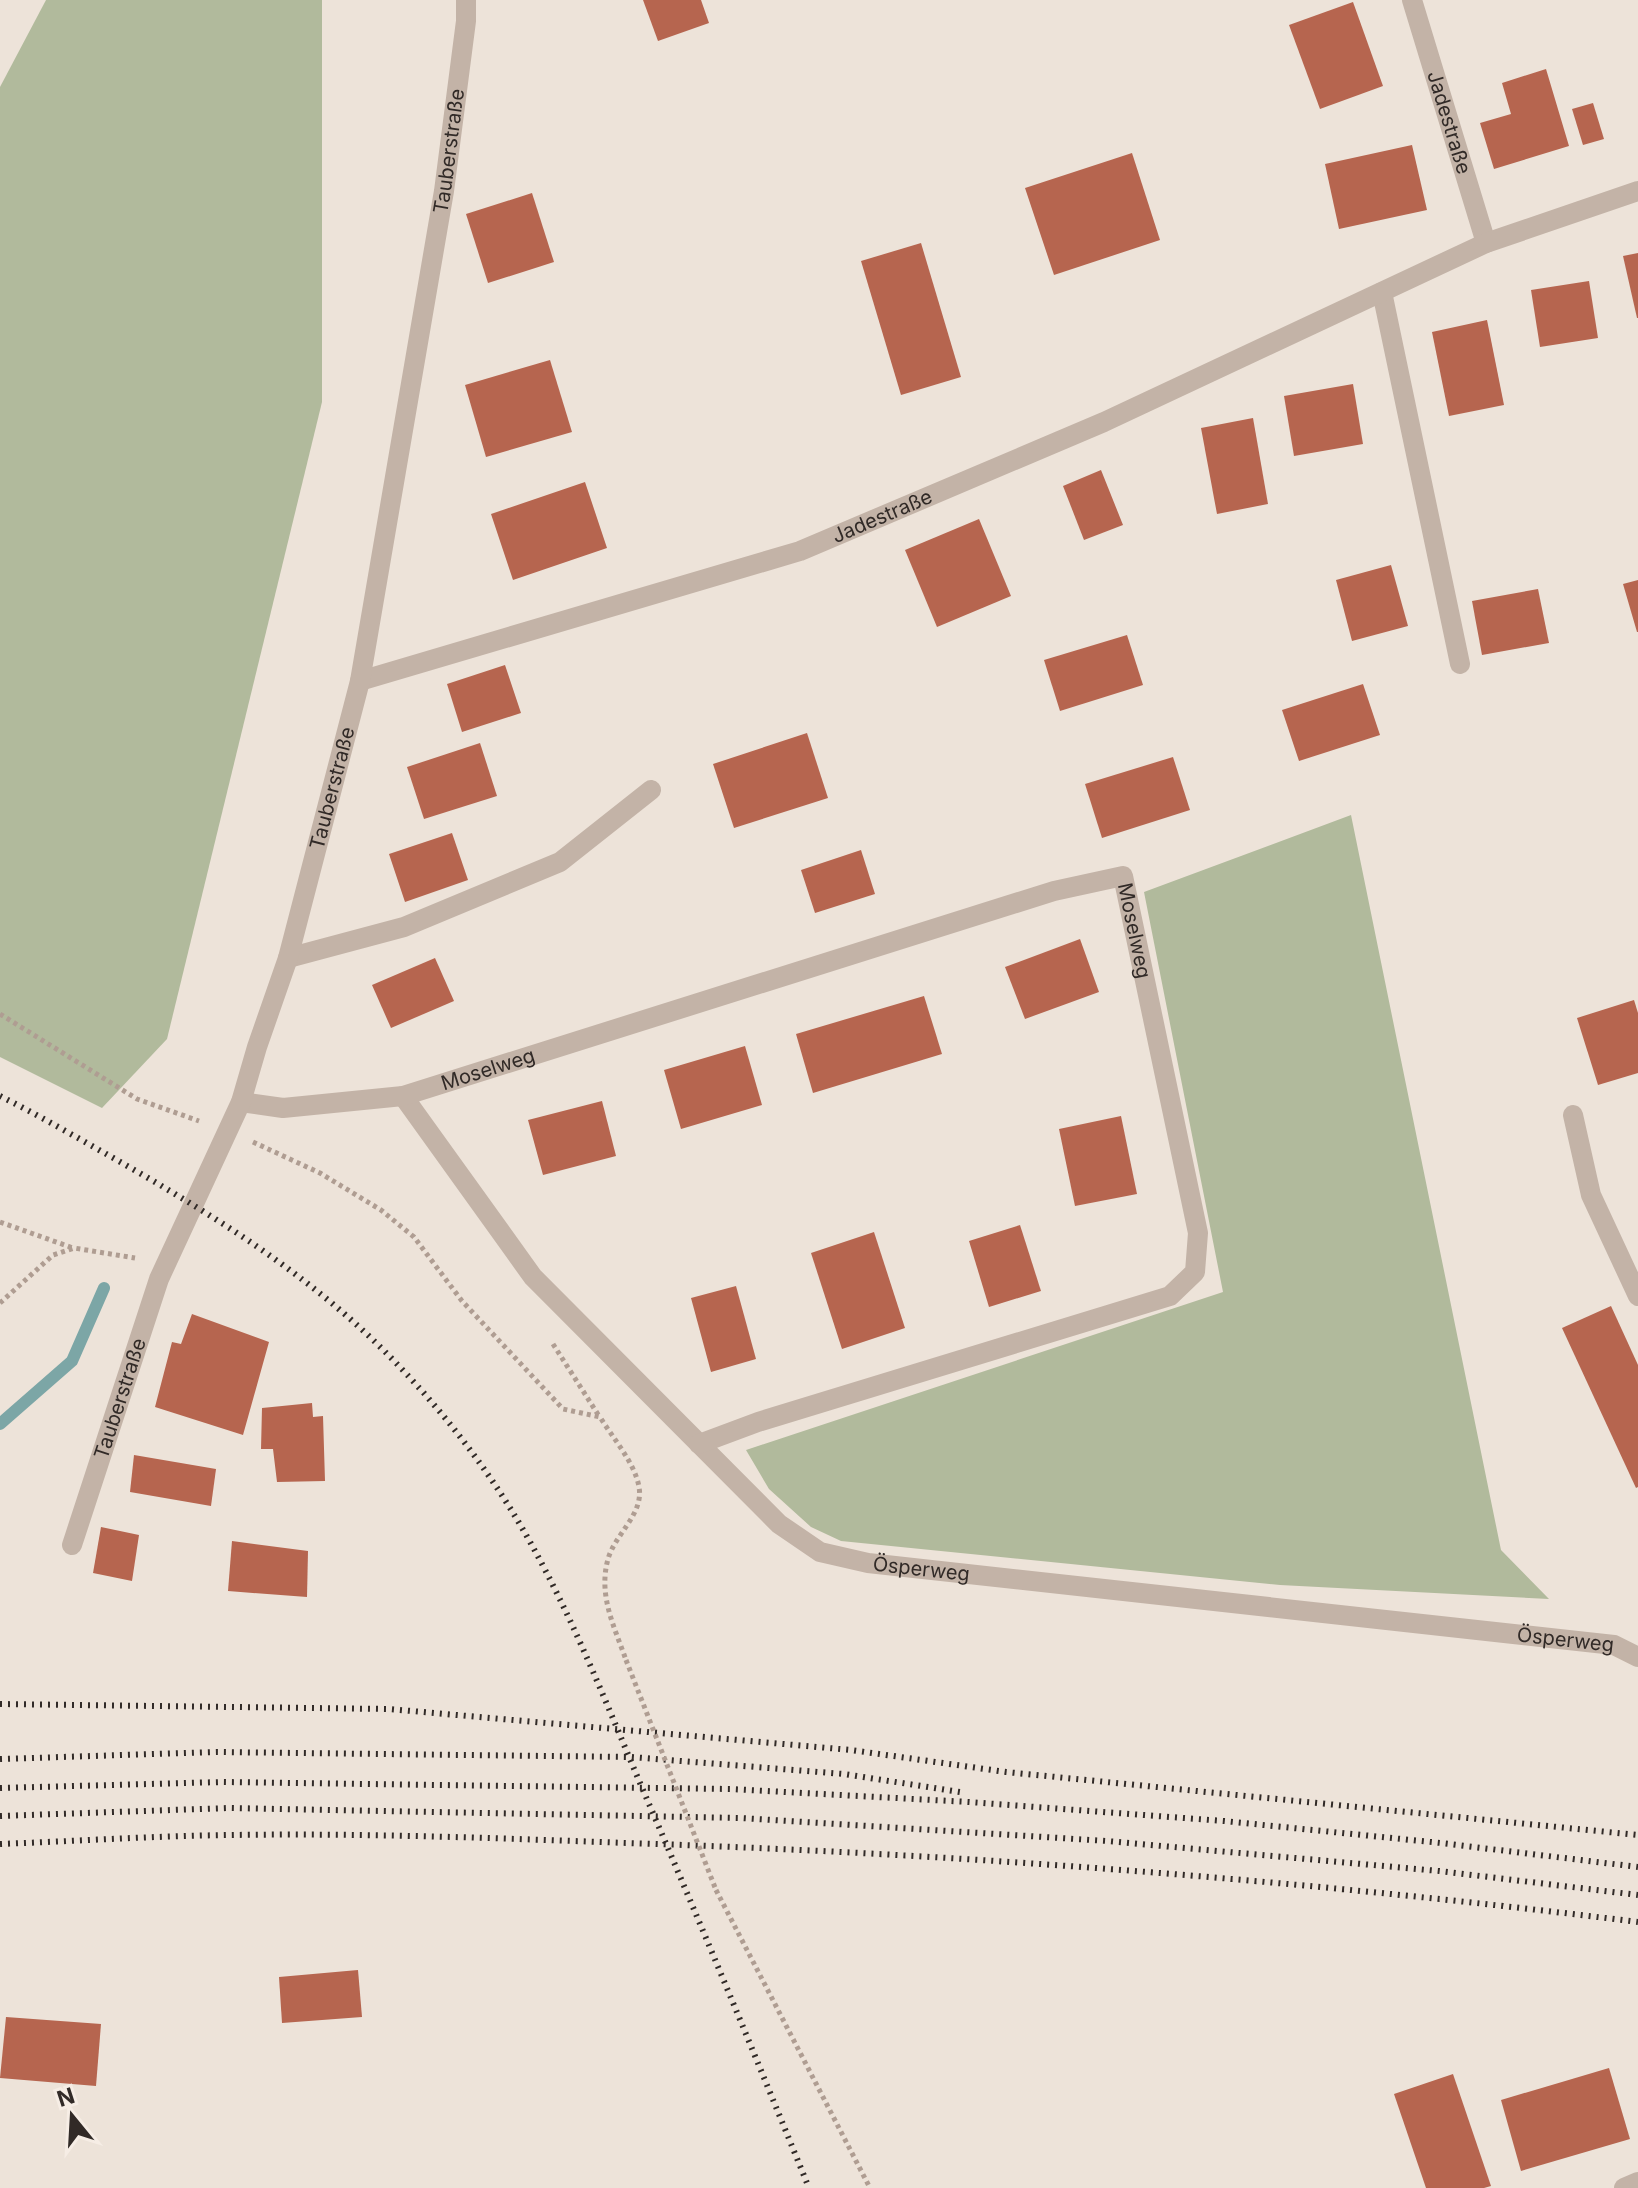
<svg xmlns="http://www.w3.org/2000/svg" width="1638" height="2188" font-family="Inter,sans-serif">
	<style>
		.green { fill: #b1ba9c }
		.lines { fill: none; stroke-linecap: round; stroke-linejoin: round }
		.stream { stroke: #7ca6a6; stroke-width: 12 }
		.building { fill: #b6654f }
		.path { stroke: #af9d92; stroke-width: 5; stroke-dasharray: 4 4; stroke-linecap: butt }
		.service { stroke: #c3b3a7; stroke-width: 20 }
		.minor { stroke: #c3b3a7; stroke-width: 20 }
		.rail { stroke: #312a27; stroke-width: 6; stroke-dasharray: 2 6; stroke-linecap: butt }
		.path-bridge { stroke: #af9d92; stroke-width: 5; stroke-dasharray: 4 4; stroke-linecap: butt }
		.labels { text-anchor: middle; stroke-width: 8; stroke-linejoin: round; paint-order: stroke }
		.street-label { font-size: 20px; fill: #312a27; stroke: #f6ede5 }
	</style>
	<rect width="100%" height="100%" fill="#ede3d9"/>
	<g class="green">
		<path d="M46,0H322V402L167,1039L102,1108L0,1057V87Z"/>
		<path d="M1351,815L1501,1550L1549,1599L1280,1585L841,1541L811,1527L769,1489L746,1450L1223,1292L1144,892Z"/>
	</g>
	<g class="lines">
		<path class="stream" d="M0,1424L72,1361L104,1288"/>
	</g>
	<g class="building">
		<path d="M643,0H701L709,23L658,41Z"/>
		<path d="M1353,2L1383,86L1320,109L1289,25Z"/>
		<path d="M1546,69L1569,146L1494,169L1480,123L1511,114L1502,83Z"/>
		<path d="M1593,103L1604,139L1583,145L1572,109Z"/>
		<path d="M1412,145L1427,210L1339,229L1325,164Z"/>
		<path d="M1132,153L1160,240L1054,275L1025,188Z"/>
		<path d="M532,193L554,262L488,283L466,214Z"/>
		<path d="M921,243L961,377L901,395L861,261Z"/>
		<path d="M1638,253V318H1637L1623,256Z"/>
		<path d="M1589,281L1598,338L1540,347L1531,290Z"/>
		<path d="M1487,320L1504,405L1449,416L1432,332Z"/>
		<path d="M550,360L572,432L486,457L465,385Z"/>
		<path d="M1353,384L1363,444L1294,456L1284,396Z"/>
		<path d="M1253,418L1268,504L1217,514L1201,428Z"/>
		<path d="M1101,470L1123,525L1084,540L1063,486Z"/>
		<path d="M585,482L607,548L513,580L491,514Z"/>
		<path d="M979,519L1011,596L937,627L905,550Z"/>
		<path d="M1391,565L1408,626L1352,641L1336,580Z"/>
		<path d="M1638,580V632H1637L1623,584Z"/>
		<path d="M1538,589L1549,643L1482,655L1472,601Z"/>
		<path d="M1127,635L1143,685L1060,711L1044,660Z"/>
		<path d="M505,665L521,713L462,732L447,684Z"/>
		<path d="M1363,684L1380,735L1299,761L1282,710Z"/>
		<path d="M807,733L828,798L734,828L713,764Z"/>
		<path d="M480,743L497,796L424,819L407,767Z"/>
		<path d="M1173,757L1190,810L1102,838L1085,784Z"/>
		<path d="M452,833L468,880L405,902L389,854Z"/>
		<path d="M861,850L875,894L815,913L801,870Z"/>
		<path d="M1080,939L1099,992L1025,1019L1005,967Z"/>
		<path d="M435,958L454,1001L391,1028L372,985Z"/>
		<path d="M924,996L942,1054L813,1093L796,1034Z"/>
		<path d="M1634,1000L1638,1013V1073L1598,1085L1577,1018Z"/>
		<path d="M745,1046L762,1105L681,1129L664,1070Z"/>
		<path d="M602,1101L616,1156L543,1175L528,1120Z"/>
		<path d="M1121,1116L1137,1194L1075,1206L1059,1129Z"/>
		<path d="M1020,1225L1041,1291L989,1307L969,1241Z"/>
		<path d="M874,1232L905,1328L842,1349L811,1253Z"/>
		<path d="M736,1286L756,1359L711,1372L691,1298Z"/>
		<path d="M1611,1306L1638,1365V1487L1636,1488L1562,1328Z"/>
		<path d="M192,1314L269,1342L243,1435L155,1407L172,1342L181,1344Z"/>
		<path d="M312,1403L313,1417L323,1416L325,1481L277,1482L273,1449H261L262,1408Z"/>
		<path d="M134,1455L216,1469L211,1506L130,1492Z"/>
		<path d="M101,1527L139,1535L132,1581L93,1573Z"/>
		<path d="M232,1541L308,1551L307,1597L228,1591Z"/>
		<path d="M358,1970L362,2017L282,2023L279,1977Z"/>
		<path d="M6,2017L101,2024L96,2086L0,2078Z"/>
		<path d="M1609,2068L1630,2139L1521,2171L1501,2100Z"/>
		<path d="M1453,2074L1491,2186L1484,2188H1426L1394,2094Z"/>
	</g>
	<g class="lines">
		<g class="path">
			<path d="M0,1014L137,1099L199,1121"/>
			<path d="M253,1142L320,1173L381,1210L414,1237L462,1301L563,1409L600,1417C612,1437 635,1463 639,1487C644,1514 615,1534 608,1559C598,1595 614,1626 626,1660"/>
			<path d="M0,1222L73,1248"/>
			<path d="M0,1303L53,1255L74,1248L135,1258"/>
			<path d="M553,1344L599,1416"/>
			<path d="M716,1890L870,2188"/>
		</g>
		<path class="service" d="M1573,1115L1591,1195L1638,1296"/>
		<g class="minor">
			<path id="s1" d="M1412,0L1486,243"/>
			<path d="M1382,292L1460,664"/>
			<path id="s2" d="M360,681L800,551L1104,422L1486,243L1638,191"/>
			<path d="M288,958L404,927L560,862L651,790"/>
			<path id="s3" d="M403,1096L533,1277L779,1524L820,1552L868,1563L1614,1645L1638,1657"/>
			<path id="s4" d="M241,1102L283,1108L403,1096L1054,891L1123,876L1198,1233L1195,1272L1170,1296L758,1422L699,1444"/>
			<path id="s5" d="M72,1545L159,1279L241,1102L257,1047L288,958L360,681L444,191L466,21V0"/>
			<path d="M1624,2188L1638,2182"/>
		</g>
		<g class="rail">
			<path d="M0,1096C42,1117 83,1141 124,1164C223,1221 318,1281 397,1364C446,1415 490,1472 525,1533C572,1615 606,1703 643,1790C700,1922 755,2055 809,2188"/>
			<path d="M0,1704L389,1709L851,1750L1006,1772L1638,1835"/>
			<path d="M0,1759L216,1752L631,1757L844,1774L960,1792"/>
			<path d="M0,1788L223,1782L730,1789L969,1802L1224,1821L1441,1843L1638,1867"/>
			<path d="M0,1816L229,1808L741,1818L1107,1841L1439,1871L1638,1895"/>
			<path d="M0,1844C77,1841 154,1836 231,1835C363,1833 495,1838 627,1843C965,1854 1302,1880 1638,1922"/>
		</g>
		<path class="path-bridge" d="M626,1660L716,1890"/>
	</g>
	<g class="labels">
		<g class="street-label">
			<text dy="7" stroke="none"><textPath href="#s1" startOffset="128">Jadestraße</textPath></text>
			<text dy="7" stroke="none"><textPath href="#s5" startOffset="1450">Tauberstraße</textPath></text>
			<text dy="7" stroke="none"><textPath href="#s2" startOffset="548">Jadestraße</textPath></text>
			<text dy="7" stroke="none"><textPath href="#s5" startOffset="802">Tauberstraße</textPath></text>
			<text dy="7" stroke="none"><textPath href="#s4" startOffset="972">Moselweg</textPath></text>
			<text dy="7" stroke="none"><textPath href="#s4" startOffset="252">Moselweg</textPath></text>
			<text dy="7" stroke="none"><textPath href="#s5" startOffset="154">Tauberstraße</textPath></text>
			<text dy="7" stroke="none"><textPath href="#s3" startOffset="724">Ösperweg</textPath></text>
			<text dy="7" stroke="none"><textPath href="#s3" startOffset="1372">Ösperweg</textPath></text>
		</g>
	</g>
	<g transform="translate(72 2116) rotate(342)" stroke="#f6ede5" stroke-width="6" paint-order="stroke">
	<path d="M0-6L14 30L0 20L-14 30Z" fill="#312a27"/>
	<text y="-12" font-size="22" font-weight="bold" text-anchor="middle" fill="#312a27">N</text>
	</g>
</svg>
